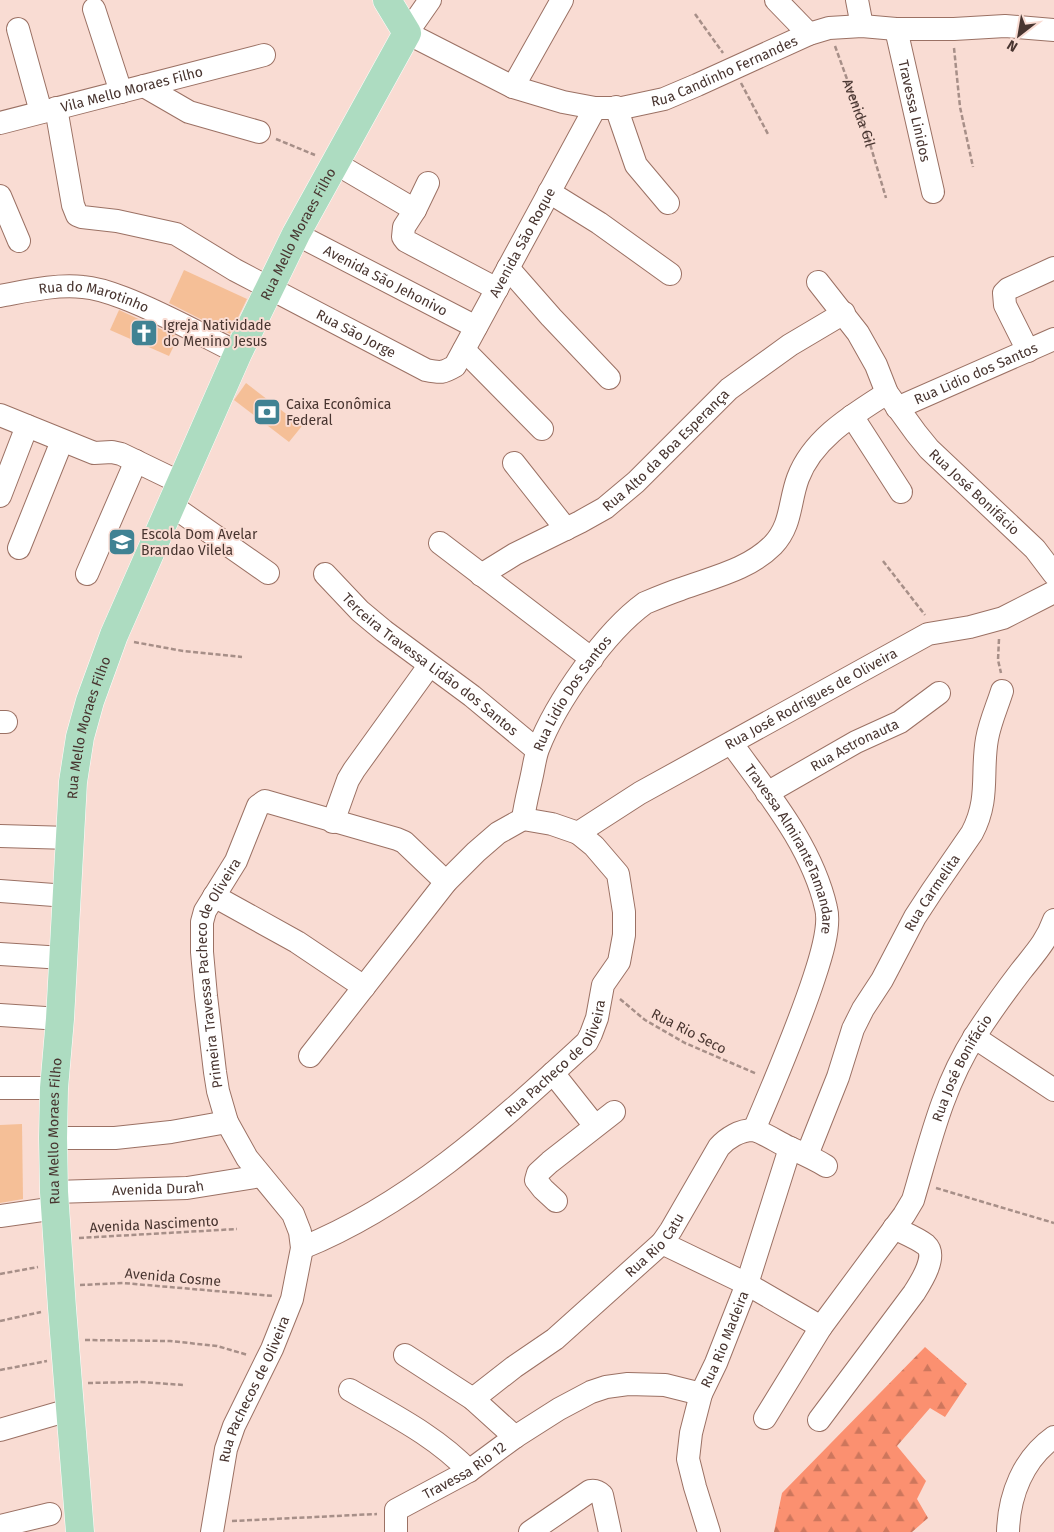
<svg xmlns="http://www.w3.org/2000/svg" width="1054" height="1532" font-family="'Fira Sans',sans-serif">
	<style>
		.forest { fill: url(#forest-firs) }
		.building { fill: #f5bf97 }
		.lines { fill: none; stroke-linecap: round; stroke-linejoin: round }
		.minor-casing { stroke: #9b7164; stroke-width: 24 }
		.major-casing { stroke: #fff; stroke-width: 29 }
		.path { stroke: #a78f88; stroke-width: 2.5; stroke-dasharray: 5 2.5; stroke-linecap: butt }
		.minor { stroke: #fff; stroke-width: 22 }
		.major { stroke: #addcc1; stroke-width: 28 }
		.labels { text-anchor: middle; stroke-width: 4; stroke-linejoin: round; paint-order: stroke }
		.street-label { font-size: 14px; fill: #483530; stroke: #f9dcd3 }
		.poi-label { font-size: 14px; fill: #483530; stroke: #f9dcd3; text-anchor: start }
	</style>
	<defs>
		<pattern id="forest-firs" width="22" height="20" patternUnits="userSpaceOnUse" patternTransform="scale(1.25)"><rect width="22" height="20" fill="#fb9070"/><path d="M5 1l3.5 6h-7zM16 11l3.5 6h-7z" fill="#cd765c"/></pattern>
	</defs>
	<rect width="100%" height="100%" fill="#f9dcd3"/>
	<path class="forest" d="M925,1347L967,1384L945,1417L930,1408L897,1446L926,1481L917,1499L928,1518L912,1532H774L782,1493Z"/>
	<g class="building">
		<path d="M184,270L247,299L230,334L169,303Z"/>
		<path d="M119,310L178,337L169,356L110,330Z"/>
		<path d="M246,383L302,426L289,442L234,400Z"/>
		<path d="M22,1124L23,1199L0,1203V1125Z"/>
	</g>
	<g class="lines">
		<g class="minor-casing">
			<g id="minor">
				<path id="s2" d="M430,0L407,33L513,87L563,102L595,108H622L664,99L697,85L809,34L829,28L862,26L896,29H954L1005,26L1054,30"/>
				<path d="M776,0L809,34"/>
				<path d="M857,0L862,26"/>
				<path d="M94,9L121,92"/>
				<path d="M18,29L41,112"/>
				<path id="s3" d="M896,29L933,192"/>
				<path d="M144,86L189,112L259,132"/>
				<path d="M513,87L562,0"/>
				<path d="M616,107L636,165L668,203"/>
				<path id="s4" d="M56,108L73,205L77,215L82,217L117,221L176,234L235,270L426,370C441,373 443,373 455,366L595,108"/>
				<path id="s5" d="M0,123L264,55"/>
				<path d="M335,163L415,210"/>
				<path d="M428,183L415,210L404,227L403,237L406,241L497,289"/>
				<path d="M549,192L599,223L670,274"/>
				<path d="M0,196L19,241"/>
				<path id="s6" d="M296,234L476,327"/>
				<path d="M508,268L551,317L609,378"/>
				<path id="s7" d="M818,282L858,333L876,365L887,393L916,433L929,449L1035,549L1054,574"/>
				<path id="s8" d="M0,296C27,291 56,284 83,287C97,288 111,293 124,298C163,313 200,334 238,353"/>
				<path d="M464,350L542,429"/>
				<path d="M1028,351L1005,305L1004,293L1008,289L1054,268"/>
				<path id="s9" d="M897,408L1054,339"/>
				<path d="M0,415L94,453L112,452L121,454L181,483"/>
				<path d="M852,416L901,492"/>
				<path d="M514,463L566,529"/>
				<path d="M0,496L27,426"/>
				<path d="M171,505L268,573"/>
				<path d="M440,543L592,659"/>
				<path d="M19,548L62,441"/>
				<path d="M87,574L136,461"/>
				<path id="s10" d="M325,574L360,611L384,631L472,696L537,750"/>
				<path id="s11" d="M481,575L515,554L580,522L605,508L636,482L729,389L790,345L844,313"/>
				<path d="M0,722H6"/>
				<path id="s12" d="M732,744C768,794 812,846 826,908C831,927 820,960 814,978C797,1030 775,1080 754,1130"/>
				<path id="s13" d="M767,793L856,742L900,722L939,693"/>
				<path d="M333,822L348,780L354,770L429,666"/>
				<path id="s14" d="M578,833L640,793L928,634L970,627L1003,618L1054,592"/>
				<path d="M0,836L70,838"/>
				<path d="M0,891L67,896"/>
				<path d="M214,896L297,942L364,987"/>
				<path d="M0,954L63,958"/>
				<path d="M0,1015L60,1019"/>
				<path d="M974,1037L1054,1090"/>
				<path id="s15" d="M310,1056L446,882L476,852L498,833L523,819C525,804 529,789 532,775C534,766 535,757 538,749C556,702 605,632 645,603C657,598 669,593 681,589C713,577 748,570 773,545C792,525 789,502 798,478C813,438 853,415 887,393"/>
				<path d="M553,1073L595,1126"/>
				<path d="M0,1088H54"/>
				<path d="M53,1138H115L171,1132L227,1122"/>
				<path id="s16" d="M807,1155L838,1077L853,1029L863,1009L882,980L915,917L932,891L972,833C990,799 981,773 987,739C990,722 997,707 1002,691"/>
				<path id="s17" d="M54,1192L187,1188L261,1176"/>
				<path d="M556,1201L543,1189L536,1180L538,1173L550,1162L614,1112"/>
				<path d="M0,1216L56,1208"/>
				<path d="M662,1243L747,1284L821,1327"/>
				<path id="s18" d="M302,1248C408,1205 493,1128 576,1052L587,1042L591,1034L597,1018L603,985L619,962L624,935V912L618,874L594,846L578,833L552,824L523,819"/>
				<path d="M405,1355L473,1399L515,1437"/>
				<path d="M350,1390C391,1414 436,1436 469,1471"/>
				<path id="s19" d="M473,1399L514,1367L555,1339L662,1243L671,1230L719,1147C727,1138 740,1130 753,1130C761,1131 779,1143 788,1147C801,1153 813,1158 826,1166"/>
				<path id="s20" d="M765,1418L821,1327L904,1215L913,1200C930,1143 942,1088 975,1036C989,1014 1005,992 1021,971C1036,952 1046,942 1054,920"/>
				<path d="M819,1420L914,1293C921,1282 938,1256 926,1245C917,1238 904,1233 894,1228"/>
				<path d="M0,1430L69,1410"/>
				<path d="M0,1526L50,1514"/>
				<path id="s21" d="M212,1532L226,1449L234,1426L272,1349L292,1299L302,1248L300,1232L293,1214L247,1158L227,1122L218,1091L215,1072L206,996L202,952V922L205,911L236,861L258,806L265,801L397,839L404,842L446,882"/>
				<path id="s22" d="M396,1532V1510L469,1471L515,1437L559,1409L591,1392L606,1387L628,1384L665,1385L701,1394"/>
				<path d="M530,1532L590,1491C595,1490 598,1491 602,1495L610,1532"/>
				<path id="s23" d="M709,1532L695,1487L688,1459L691,1433L701,1394L716,1363L747,1284L790,1148"/>
				<path d="M1008,1532C1009,1495 1023,1459 1054,1437"/>
			</g>
		</g>
		<g class="major-casing">
			<g id="major">
				<path id="s24" d="M80,1532L62,1308L54,1192L53,1138L54,1088L60,1019L73,782L80,737L90,701L114,635L238,353L296,234L407,33L387,0"/>
			</g>
		</g>
		<g class="path">
			<path d="M695,14L723,53"/>
			<path id="s1" d="M835,46L868,137L886,198"/>
			<path d="M954,48L960,107L973,167"/>
			<path d="M741,83L769,136"/>
			<path d="M276,139L315,155"/>
			<path d="M883,561L925,615"/>
			<path d="M999,639L998,660L1001,673"/>
			<path d="M134,642L183,651L242,657"/>
			<path d="M620,999L645,1020L685,1043L757,1074"/>
			<path d="M936,1188L1054,1223"/>
			<path d="M79,1238L237,1229"/>
			<path d="M0,1274L38,1267"/>
			<path d="M80,1285L123,1283L274,1296"/>
			<path d="M0,1321L41,1312"/>
			<path d="M85,1340L170,1341L217,1346L248,1355"/>
			<path d="M0,1370L47,1361"/>
			<path d="M88,1383L141,1382L184,1385"/>
			<path d="M232,1521L377,1514"/>
		</g>
		<use href="#minor" class="minor"/>
		<use href="#major" class="major"/>
	</g>
	<defs>
		<g id="church-square" transform="scale(1.4375)"><rect x="-9" y="-9" width="18" height="18" rx="4" fill="#408293" stroke="#f9dcd3"/><path d="M-1.2-6h2.4v3.5h3.3v2.4h-3.3V6h-2.4V-.1h-3.3v-2.4h3.3Z" fill="#fff"/></g>
		<g id="bank-square" transform="scale(1.4375)"><rect x="-9" y="-9" width="18" height="18" rx="4" fill="#408293" stroke="#f9dcd3"/><path d="M-6-4H6V4H-6ZM0-2.3a2.3 2.3 0 1 0 0 4.6a2.3 2.3 0 1 0 0-4.6Z" fill="#fff"/></g>
		<g id="school-square" transform="scale(1.4375)"><rect x="-9" y="-9" width="18" height="18" rx="4" fill="#408293" stroke="#f9dcd3"/><path d="M0-5L7-2L0 1L-7-2ZM-4 1L0 2.5L4 1V4Q0 6-4 4Z" fill="#fff"/></g>
	</defs>
	<g fill-rule="evenodd">
		<use href="#church-square" x="144" y="333"/>
		<use href="#bank-square" x="267" y="412"/>
		<use href="#school-square" x="122" y="542"/>
	</g>
	<g class="labels">
		<g class="street-label">
			<text dy="5" stroke="none"><textPath href="#s2" startOffset="380">Rua Candinho Fernandes</textPath></text>
			<text dy="5" stroke="none"><textPath href="#s5" startOffset="136">Vila Mello Moraes Filho</textPath></text>
			<text dy="5" stroke="none"><textPath href="#s3" startOffset="84">Travessa Linidos</textPath></text>
			<text dy="5" stroke="none"><textPath href="#s1" startOffset="71">Avenida Gil</textPath></text>
			<text dy="5" stroke="none"><textPath href="#s24" startOffset="1346">Rua Mello Moraes Filho</textPath></text>
			<text dy="5" stroke="none"><textPath href="#s4" startOffset="666">Avenida São Roque</textPath></text>
			<text dy="5" stroke="none"><textPath href="#s6" startOffset="101">Avenida São Jehonivo</textPath></text>
			<text dy="5" stroke="none"><textPath href="#s8" startOffset="96">Rua do Marotinho</textPath></text>
			<text dy="5" stroke="none"><textPath href="#s4" startOffset="416">Rua São Jorge</textPath></text>
			<text dy="5" stroke="none"><textPath href="#s9" startOffset="86">Rua Lidio dos Santos</textPath></text>
			<text dy="5" stroke="none"><textPath href="#s11" startOffset="225">Rua Alto da Boa Esperança</textPath></text>
			<text dy="5" stroke="none"><textPath href="#s7" startOffset="264">Rua José Bonifácio</textPath></text>
			<text dy="5" stroke="none"><textPath href="#s10" startOffset="139">Terceira Travessa Lidão dos Santos</textPath></text>
			<text dy="5" stroke="none"><textPath href="#s15" startOffset="458">Rua Lidio Dos Santos</textPath></text>
			<text dy="5" stroke="none"><textPath href="#s14" startOffset="269">Rua José Rodrigues de Oliveira</textPath></text>
			<text dy="5" stroke="none"><textPath href="#s24" startOffset="808">Rua Mello Moraes Filho</textPath></text>
			<text dy="5" stroke="none"><textPath href="#s13" startOffset="100">Rua Astronauta</textPath></text>
			<text dy="5" stroke="none"><textPath href="#s12" startOffset="122">Travessa AlmiranteTamandare</textPath></text>
			<text dy="5" stroke="none"><textPath href="#s16" startOffset="292">Rua Carmelita</textPath></text>
			<text dy="5" stroke="none"><textPath href="#s21" startOffset="604">Primeira Travessa Pacheco de Oliveira</textPath></text>
			<text transform="translate(689 1031) rotate(27)" y="5">Rua Rio Seco</text>
			<text dy="5" stroke="none"><textPath href="#s18" startOffset="322">Rua Pacheco de Oliveira</textPath></text>
			<text dy="5" stroke="none"><textPath href="#s20" startOffset="405">Rua José Bonifácio</textPath></text>
			<text dy="5" stroke="none"><textPath href="#s24" startOffset="402">Rua Mello Moraes Filho</textPath></text>
			<text dy="5" stroke="none"><textPath href="#s17" startOffset="104">Avenida Durah</textPath></text>
			<text transform="translate(154 1224) rotate(-3)" y="5">Avenida Nascimento</text>
			<text dy="5" stroke="none"><textPath href="#s19" startOffset="239">Rua Rio Catu</textPath></text>
			<text transform="translate(173 1277) rotate(5)" y="5">Avenida Cosme</text>
			<text dy="5" stroke="none"><textPath href="#s23" startOffset="202">Rua Rio Madeira</textPath></text>
			<text dy="5" stroke="none"><textPath href="#s21" startOffset="150">Rua Pachecos de Oliveira</textPath></text>
			<text dy="5" stroke="none"><textPath href="#s22" startOffset="101">Travessa Rio 12</textPath></text>
		</g>
		<g class="poi-label">
			<text x="163" y="330">Igreja Natividade<tspan x="163" dy="16">do Menino Jesus</tspan></text>
			<text x="286" y="409">Caixa Econômica<tspan x="286" dy="16">Federal</tspan></text>
			<text x="141" y="539">Escola Dom Avelar<tspan x="141" dy="16">Brandao Vilela</tspan></text>
		</g>
	</g>
	<g transform="translate(1019 35) rotate(211)" stroke="#f9dcd3" stroke-width="4" paint-order="stroke">
	<path d="M0-4L9 19L0 12L-9 19Z" fill="#483530"/>
	<text y="-8" font-size="14" font-weight="bold" text-anchor="middle" fill="#483530">N</text>
	</g>
</svg>
